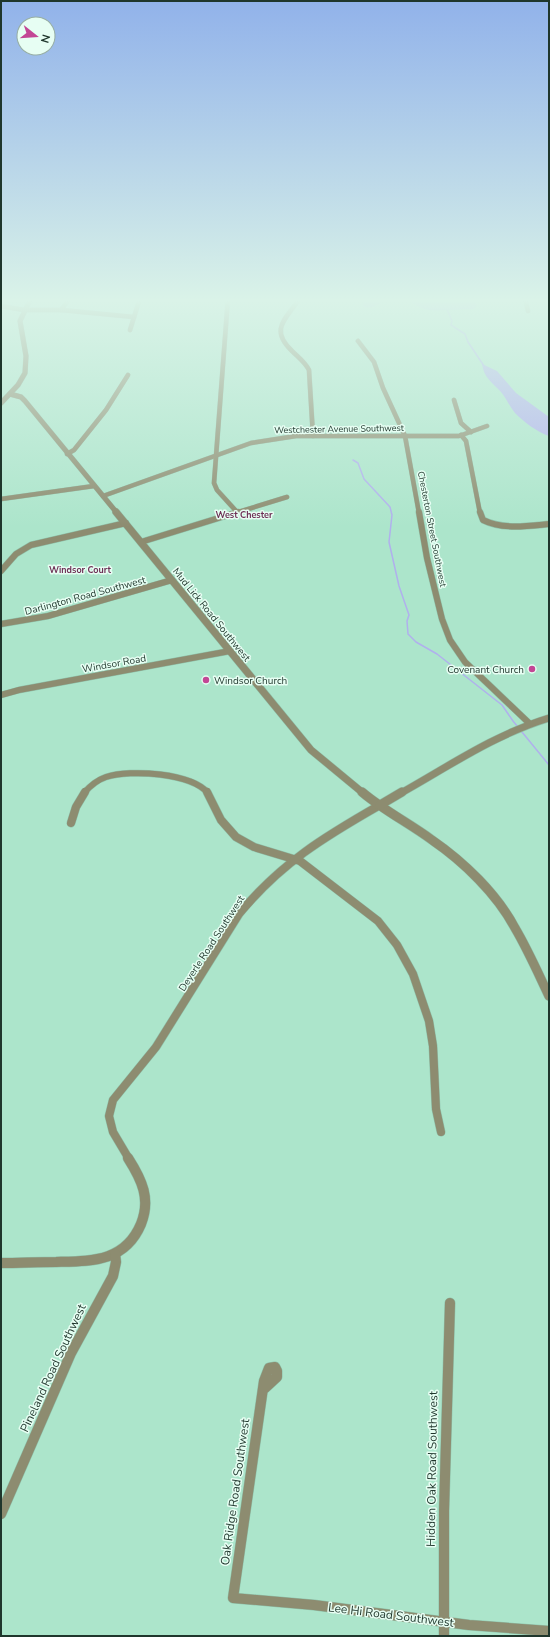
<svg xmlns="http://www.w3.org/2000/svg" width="550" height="1637" font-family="'Nunito Sans',sans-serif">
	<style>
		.water { fill: #b0b0ed }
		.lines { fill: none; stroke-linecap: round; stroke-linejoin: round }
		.stream { stroke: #b0b0ed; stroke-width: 1.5 }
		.minor-far3-casing { stroke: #90c2ab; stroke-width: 5 }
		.minor-far2-casing { stroke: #90c2ab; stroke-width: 7 }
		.minor-far1-casing { stroke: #90c2ab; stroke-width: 9 }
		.minor-casing { stroke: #90c2ab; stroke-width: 11 }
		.tertiary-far2-casing { stroke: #90c2ab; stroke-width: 5.5 }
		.tertiary-far1-casing { stroke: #90c2ab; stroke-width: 8 }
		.tertiary-casing { stroke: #90c2ab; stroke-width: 10 }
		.minor-far3 { stroke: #8d8c70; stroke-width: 4.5 }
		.minor-far2 { stroke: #8d8c70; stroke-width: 6 }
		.minor-far1 { stroke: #8d8c70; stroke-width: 8 }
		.minor { stroke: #8d8c70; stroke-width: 10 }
		.tertiary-far2 { stroke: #8d8c70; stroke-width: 5 }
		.tertiary-far1 { stroke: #8d8c70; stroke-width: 7 }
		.tertiary { stroke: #8d8c70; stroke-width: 9 }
		.poi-dot { fill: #c34695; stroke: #e7fef3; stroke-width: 1.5 }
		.labels { text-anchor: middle; stroke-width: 3; stroke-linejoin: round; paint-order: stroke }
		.far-street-label { font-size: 9px; fill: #1f362c; stroke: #e7fef3 }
		.far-neighbourhood-label { font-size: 9px; font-weight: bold; fill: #6e3056; stroke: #e7fef3 }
		.street-label { font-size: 10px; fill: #1f362c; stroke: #e7fef3 }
		.poi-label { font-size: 10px; fill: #1f362c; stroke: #e7fef3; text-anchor: end }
		.near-street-label { font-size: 12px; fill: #1f362c; stroke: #e7fef3 }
	</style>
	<rect width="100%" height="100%" fill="#ace5cb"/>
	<g class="water">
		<path d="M365,298H474L477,306L473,309C459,309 443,311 429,310C416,308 410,297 393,298C383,299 375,310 364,307L363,304Z"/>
		<path d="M482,364L497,371L516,393L549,417V436C537,432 524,422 515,413C510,407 506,398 501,392C492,382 484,378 482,364Z"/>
	</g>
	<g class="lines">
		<g class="stream">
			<path d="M446,307L452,321L451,325L465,334L468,342L484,366"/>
			<path d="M353,460L358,463L364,479L390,507L392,515L389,542L399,586L409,615L407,621L408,634L416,642L437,654L502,705L513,721L549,765"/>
		</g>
		<g class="minor-far3-casing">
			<g id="minor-far3">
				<path d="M228,298L214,483L217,490L237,512"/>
				<path d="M300,298C286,319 269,329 292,351C298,357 305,362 309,370L313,436"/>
				<path d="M525,298L528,311"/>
				<path d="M1,306L24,310H61L134,317"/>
				<path d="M61,310L70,298"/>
				<path d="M130,330L140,298"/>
				<path d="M358,341L374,362L383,388L405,436L419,513"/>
				<path d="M454,400L461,423L471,432"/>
				<path d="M461,435L466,441L480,513"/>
				<path d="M67,454L74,450L106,410L128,375"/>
				<path d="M103,496L251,443L296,436H459L487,426"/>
				<path d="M1,499L94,486"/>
				<path d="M235,513L287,497"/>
			</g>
		</g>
		<g class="minor-far2-casing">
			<g id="minor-far2">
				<path d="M419,512L427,558L442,619L450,640L465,662L529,723"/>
				<path d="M480,512L483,520C503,530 528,526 549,524"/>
				<path d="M141,542L238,512"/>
				<path d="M1,571L16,554L31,545L126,523"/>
				<path d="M1,624L48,616L172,580"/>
				<path d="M1,695L19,690L230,651"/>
				<path d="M84,793C90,786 97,780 106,777C131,769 191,773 208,793"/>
			</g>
		</g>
		<g class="minor-far1-casing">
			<g id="minor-far1">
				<path d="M207,792L221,820L236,837L254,847L300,861L378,921L397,945L413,974L429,1021L433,1046L436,1109L441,1132"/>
				<path d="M71,823L76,807L85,792"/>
				<path d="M129,1159L113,1132L109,1116L113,1100L156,1047L239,914C281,863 324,837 380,805"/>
			</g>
		</g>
		<g class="minor-casing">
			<g id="minor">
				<path d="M1,1263C19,1263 38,1262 56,1262C92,1261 125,1262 141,1224C151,1199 142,1180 128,1158"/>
				<path d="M264,1389L277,1377V1371L275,1367L269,1368L264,1381L233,1598L314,1605L469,1625L549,1631"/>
				<path d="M1,1514L71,1353L113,1276L116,1262L115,1254"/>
				<path d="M444,1636V1511L450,1303"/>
			</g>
		</g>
		<g class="tertiary-far2-casing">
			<g id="tertiary-far2">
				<path d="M10,394L21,397L25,401L117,513"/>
				<path d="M1,403L18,385L25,373L26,356L20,321L31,298"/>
			</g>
		</g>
		<g class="tertiary-far1-casing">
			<g id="tertiary-far1">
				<path d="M116,512L311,750L363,793"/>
				<path d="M401,793C449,766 496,734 549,718"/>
			</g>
		</g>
		<g class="tertiary-casing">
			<g id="tertiary">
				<path d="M362,792C383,810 409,823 432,840C464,862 497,894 515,928C528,950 538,973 549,996"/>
				<path d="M380,805L402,792"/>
			</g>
		</g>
		<use href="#minor-far3" class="minor-far3"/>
		<use href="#minor-far2" class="minor-far2"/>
		<use href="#minor-far1" class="minor-far1"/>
		<use href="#minor" class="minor"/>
		<use href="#tertiary-far2" class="tertiary-far2"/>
		<use href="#tertiary-far1" class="tertiary-far1"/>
		<use href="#tertiary" class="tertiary"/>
	</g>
	<linearGradient id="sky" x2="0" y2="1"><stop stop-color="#91b2ea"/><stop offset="0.57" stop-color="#daf3e8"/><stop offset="1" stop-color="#daf3e8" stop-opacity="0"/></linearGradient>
	<rect width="550" height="527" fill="url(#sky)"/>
	<g class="poi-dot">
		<circle cx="532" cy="669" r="4"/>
		<circle cx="206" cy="680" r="4"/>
	</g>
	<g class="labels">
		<g class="far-street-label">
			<text transform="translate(339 429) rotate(-1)" y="3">Westchester Avenue Southwest</text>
			<text transform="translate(432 529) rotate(79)" y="3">Chesterton Street Southwest</text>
		</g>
		<g class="far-neighbourhood-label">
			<text x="244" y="518">West Chester</text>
			<text x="80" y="573">Windsor Court</text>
		</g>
		<g class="street-label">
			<text transform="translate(85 595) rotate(-15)" y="4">Darlington Road Southwest</text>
			<text transform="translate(212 614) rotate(51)" y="4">Mud Lick Road Southwest</text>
			<text transform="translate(114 663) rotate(-10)" y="4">Windsor Road</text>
			<text transform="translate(211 943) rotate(-57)" y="4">Deyerle Road Southwest</text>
		</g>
		<g class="poi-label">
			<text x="524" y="673">Covenant Church</text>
			<text x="214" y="684" text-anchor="start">Windsor Church</text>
		</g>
		<g class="near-street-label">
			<text transform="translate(53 1368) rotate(-65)" y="4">Pineland Road Southwest</text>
			<text transform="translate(432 1469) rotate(-89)" y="4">Hidden Oak Road Southwest</text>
			<text transform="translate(235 1492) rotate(-82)" y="4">Oak Ridge Road Southwest</text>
			<text transform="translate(391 1615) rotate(7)" y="4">Lee Hi Road Southwest</text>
		</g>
	</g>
	<rect width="550" height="1637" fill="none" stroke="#1f362c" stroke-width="4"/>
	<g transform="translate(36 36) rotate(107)"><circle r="19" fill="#e7fef3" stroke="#97aea3"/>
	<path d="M0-3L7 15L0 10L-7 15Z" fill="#c34695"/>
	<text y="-6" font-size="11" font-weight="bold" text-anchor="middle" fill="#1f362c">N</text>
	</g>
</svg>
